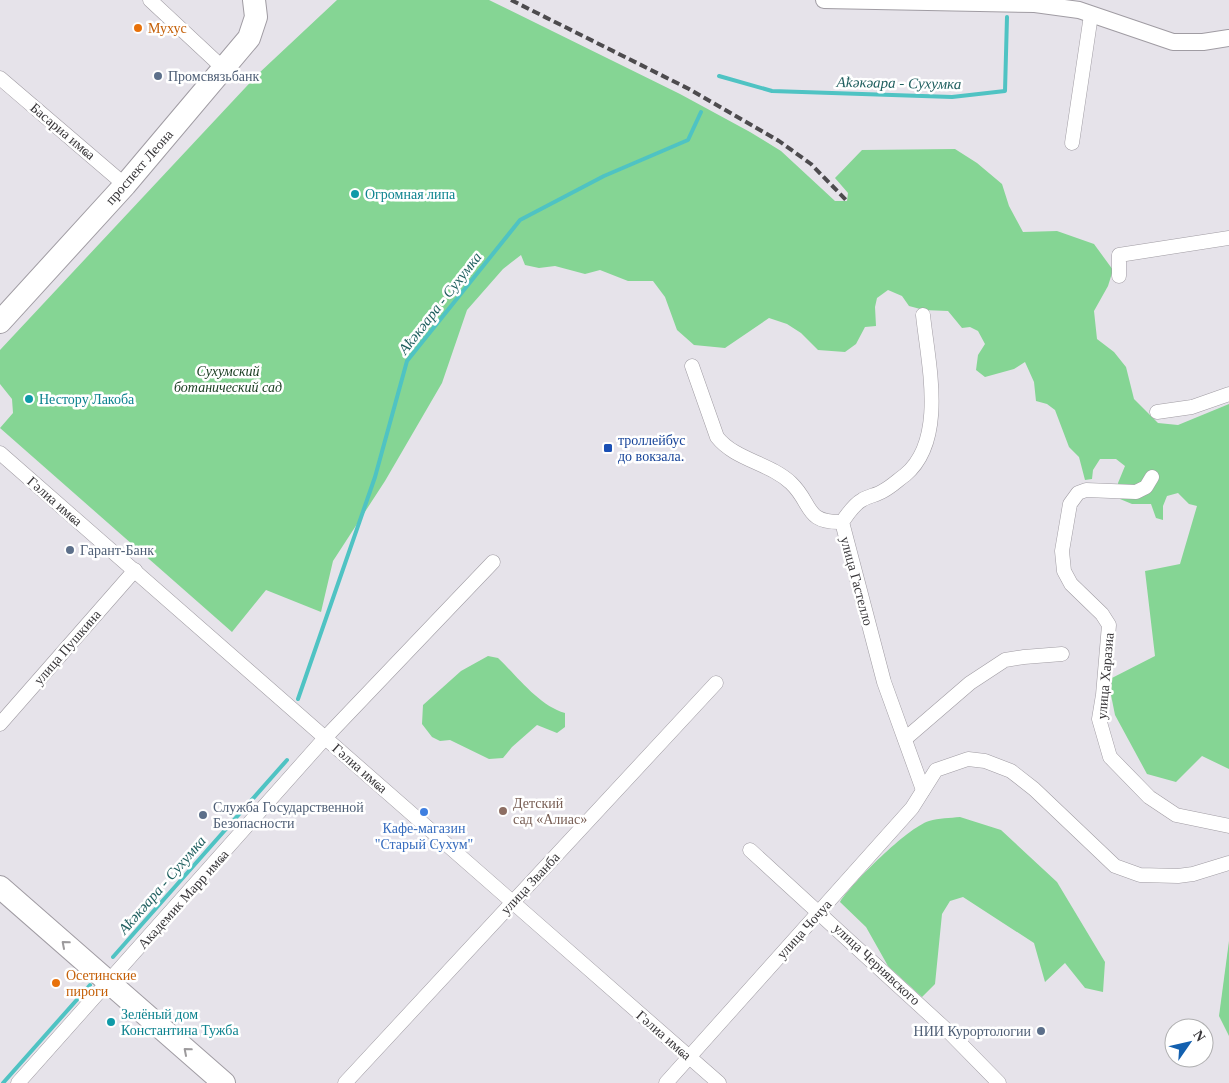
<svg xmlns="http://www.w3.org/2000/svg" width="1229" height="1083" font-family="Georgia,serif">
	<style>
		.green { fill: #85d594 }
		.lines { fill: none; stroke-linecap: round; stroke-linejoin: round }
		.stream { stroke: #4fc3c3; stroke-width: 4 }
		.minor-casing { stroke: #a09ca3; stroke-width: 15 }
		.tertiary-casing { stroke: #a09ca3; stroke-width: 18 }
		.trunk-casing { stroke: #a09ca3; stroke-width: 24 }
		.minor { stroke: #fff; stroke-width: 14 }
		.tertiary { stroke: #fff; stroke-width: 16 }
		.trunk { stroke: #fff; stroke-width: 22 }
		.rail { stroke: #4d4b4e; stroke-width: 4; stroke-dasharray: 8 4; stroke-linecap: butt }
		.oneway { stroke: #9c9a9c }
		.food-dot { fill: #e8710a; stroke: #fff; stroke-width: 2 }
		.service-dot { fill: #5c6f8a; stroke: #fff; stroke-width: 2 }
		.culture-dot { fill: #0f9aa8; stroke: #fff; stroke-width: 2 }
		.transit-dot { fill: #1a4fb4; stroke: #fff; stroke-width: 2 }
		.education-dot { fill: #8d6e63; stroke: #fff; stroke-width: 2 }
		.shop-dot { fill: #3f7fe0; stroke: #fff; stroke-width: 2 }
		.labels { text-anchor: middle; stroke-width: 5; stroke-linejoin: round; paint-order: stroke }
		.food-label { font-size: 14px; fill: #c56008; stroke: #fff; text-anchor: start }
		.service-label { font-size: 14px; fill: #4e5e75; stroke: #fff; text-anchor: start }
		.street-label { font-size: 14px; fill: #383639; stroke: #fff }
		.culture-label { font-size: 14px; fill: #0d838f; stroke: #fff; text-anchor: start }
		.park-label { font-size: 14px; font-style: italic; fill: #173b1f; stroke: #fff }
		.transit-label { font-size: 14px; fill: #164399; stroke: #fff; text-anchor: start }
		.education-label { font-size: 14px; fill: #785e54; stroke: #fff; text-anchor: start }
		.shop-label { font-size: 14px; fill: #366cbe; stroke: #fff }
		.water-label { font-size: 15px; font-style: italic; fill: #1f5f5f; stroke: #fff }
	</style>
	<rect width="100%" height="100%" fill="#e6e3ea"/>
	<g class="green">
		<path d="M337,0H489L680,94L750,132L781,151L835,201H847L848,193L835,178L862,150L955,149L977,163L1002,184L1009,206L1023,232L1057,231L1094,244L1113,270L1108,286L1094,311L1097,339L1114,352L1126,367L1134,399L1158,423L1178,425L1229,404V769L1202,756L1176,782L1147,774L1115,715L1108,680L1155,656L1145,571L1180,564L1197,506L1189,504L1178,493L1167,496L1163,506V520L1156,518L1151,504H1132L1120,499L1118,483L1125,466L1116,459H1100L1093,470L1092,479L1085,480L1079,457L1069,447L1055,410L1047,404L1036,401L1034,382L1025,362L1014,369L985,377L976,370L978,355L985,344L978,331L970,327L962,328L948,311L924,310L909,306L902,296L888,290L877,298L875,307L876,326L865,327L856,344L845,352L818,350L801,333L787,324L769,318L725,348L694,345L677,330L665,297L653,281H628L600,270L585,274L555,266L539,268L525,265L521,255L503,269L467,310L442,383L385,481L333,561L321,612L266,590L232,632L0,428L13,413L12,399L0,384V350L258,74Z"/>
		<path d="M488,656L498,658C517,676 539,706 565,713V727L557,733L537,725L512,747L503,758L489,759L450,740L440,741L432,737L422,724L423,705L461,671Z"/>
		<path d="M960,817L1001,830L1057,882L1105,962L1103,992L1085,988L1065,963L1045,982L1034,943L963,897L950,901L942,914L935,984L922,997L888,966L866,927L840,902C853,882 907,828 929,821C939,818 950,818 960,817Z"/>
		<path d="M1229,941V1036L1219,1016Z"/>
	</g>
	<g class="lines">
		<g class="stream">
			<path d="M719,76L772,91L952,97L1005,91L1007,17"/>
			<path d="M298,699L375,477L407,361L520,220L604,176L688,140L701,112"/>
			<path d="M113,957L287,760"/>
			<path d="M3,1083L90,985"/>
		</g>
		<g class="minor-casing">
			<g id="minor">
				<path d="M150,0L223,68"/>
				<path d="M0,78L125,185"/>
				<path d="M1072,143L1091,15"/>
				<path d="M1119,276V255L1229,238"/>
				<path d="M923,315C928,363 947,440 905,475C898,480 891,487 883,491C877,495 868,496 862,500C853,505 848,514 842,522L884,682L923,790"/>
				<path d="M692,366L717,437C735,460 770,463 791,483C813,504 804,523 842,522"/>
				<path d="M1157,412L1192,407L1229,394"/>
				<path d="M0,453L719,1083"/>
				<path d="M1152,477L1146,487L1136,492L1086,490L1078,493L1070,504L1062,551L1064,571L1071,584L1102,614L1109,625L1103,695L1099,719L1110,757L1149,797L1176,815L1229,826"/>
				<path d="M0,724L135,570"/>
				<path d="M905,739L970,683L1005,660L1024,657L1062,654"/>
				<path d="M750,850L951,1034L999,1083"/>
				<path d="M18,1083L325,738L493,562"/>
				<path d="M345,1083L716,683"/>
				<path d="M666,1083L912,808L936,770L968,759L985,761L1011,771L1034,789L1115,866L1140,875L1178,876L1193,874L1229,863"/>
			</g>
		</g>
		<g class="tertiary-casing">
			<path id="tertiary" d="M824,0L1035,4L1079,10L1173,42H1203L1229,38"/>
		</g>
		<g class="trunk-casing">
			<g id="trunk">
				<path d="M0,322L125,185L249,38L256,17L254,0"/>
				<path d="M0,887L224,1083"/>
			</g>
		</g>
		<use href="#minor" class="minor"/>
		<use href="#tertiary" class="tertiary"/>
		<use href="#trunk" class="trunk"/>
		<path class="rail" d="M511,0L689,89L779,141L811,164L847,201"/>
	</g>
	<defs><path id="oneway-chevron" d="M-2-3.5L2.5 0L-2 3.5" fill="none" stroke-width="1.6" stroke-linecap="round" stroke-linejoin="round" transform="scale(1.25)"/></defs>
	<g class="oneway">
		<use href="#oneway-chevron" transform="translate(65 944) rotate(-139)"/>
		<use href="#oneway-chevron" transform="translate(187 1051) rotate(-139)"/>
	</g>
	<g class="food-dot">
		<circle cx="138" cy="28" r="5"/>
		<circle cx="56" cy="983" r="5"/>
	</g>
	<g class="service-dot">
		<circle cx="158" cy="76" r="5"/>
		<circle cx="70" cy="550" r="5"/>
		<circle cx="203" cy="815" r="5"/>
		<circle cx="1041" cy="1031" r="5"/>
	</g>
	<g class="culture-dot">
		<circle cx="355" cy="194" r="5"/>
		<circle cx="29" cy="399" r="5"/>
		<circle cx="111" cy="1022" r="5"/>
	</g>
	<rect class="transit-dot" x="603" y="443" width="10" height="10" rx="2.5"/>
	<circle class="education-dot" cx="503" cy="811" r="5"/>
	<circle class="shop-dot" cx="424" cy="812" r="5"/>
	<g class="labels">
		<g class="food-label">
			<text x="148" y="33">Мухус</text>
			<text x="66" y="980">Осетинские<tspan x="66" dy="16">пироги</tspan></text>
		</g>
		<g class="service-label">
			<text x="168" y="81">Промсвязьбанк</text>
			<text x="80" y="555">Гарант-Банк</text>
			<text x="213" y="812">Служба Государственной<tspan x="213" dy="16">Безопасности</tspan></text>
			<text x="1031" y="1036" text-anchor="end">НИИ Курортологии</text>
		</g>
		<g class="street-label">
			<text transform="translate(63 131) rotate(40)" y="5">Басариа имҩа</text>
			<text transform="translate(139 167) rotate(-49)" y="5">проспект Леона</text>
			<text transform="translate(55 501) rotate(41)" y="5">Гәлиа имҩа</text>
			<text transform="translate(857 581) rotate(75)" y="5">улица Гастелло</text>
			<text transform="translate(67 647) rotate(-49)" y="5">улица Пушкина</text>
			<text transform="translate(1105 676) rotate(-85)" y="5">улица Харазиа</text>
			<text transform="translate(360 768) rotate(41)" y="5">Гәлиа имҩа</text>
			<text transform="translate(530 883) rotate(-47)" y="5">улица Званба</text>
			<text transform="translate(183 899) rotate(-48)" y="5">Академик Марр имҩа</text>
			<text transform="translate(804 929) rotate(-48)" y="5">улица Чочуа</text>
			<text transform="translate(877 964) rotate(43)" y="5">улица Чернявского</text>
			<text transform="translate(664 1035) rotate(41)" y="5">Гәлиа имҩа</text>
		</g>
		<g class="culture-label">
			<text x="365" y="199">Огромная липа</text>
			<text x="39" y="404">Нестору Лакоба</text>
			<text x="121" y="1019">Зелёный дом<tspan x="121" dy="16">Константина Тужба</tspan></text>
		</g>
		<g class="park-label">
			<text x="228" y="376">Сухумский<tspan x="228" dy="16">ботанический сад</tspan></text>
		</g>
		<g class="transit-label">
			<text x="618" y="445">троллейбус<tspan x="618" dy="16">до вокзала.</tspan></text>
		</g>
		<g class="education-label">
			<text x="513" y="808">Детский<tspan x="513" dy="16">сад «Алиас»</tspan></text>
		</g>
		<g class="shop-label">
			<text x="424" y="833">Кафе-магазин<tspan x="424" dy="16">"Старый Сухум"</tspan></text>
		</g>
		<g class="water-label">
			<text transform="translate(899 83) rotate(1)" y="5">Аҟәкәара - Сухумка</text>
			<text transform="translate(440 303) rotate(-52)" y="5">Аҟәкәара - Сухумка</text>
			<text transform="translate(162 885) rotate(-49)" y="5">Аҟәкәара - Сухумка</text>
		</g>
	</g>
	<g transform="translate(1189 1043) rotate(56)"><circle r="24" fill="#ffffff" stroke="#afafb0"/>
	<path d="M0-4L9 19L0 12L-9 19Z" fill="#1360af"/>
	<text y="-8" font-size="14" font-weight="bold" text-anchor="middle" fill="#383639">N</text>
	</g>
</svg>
